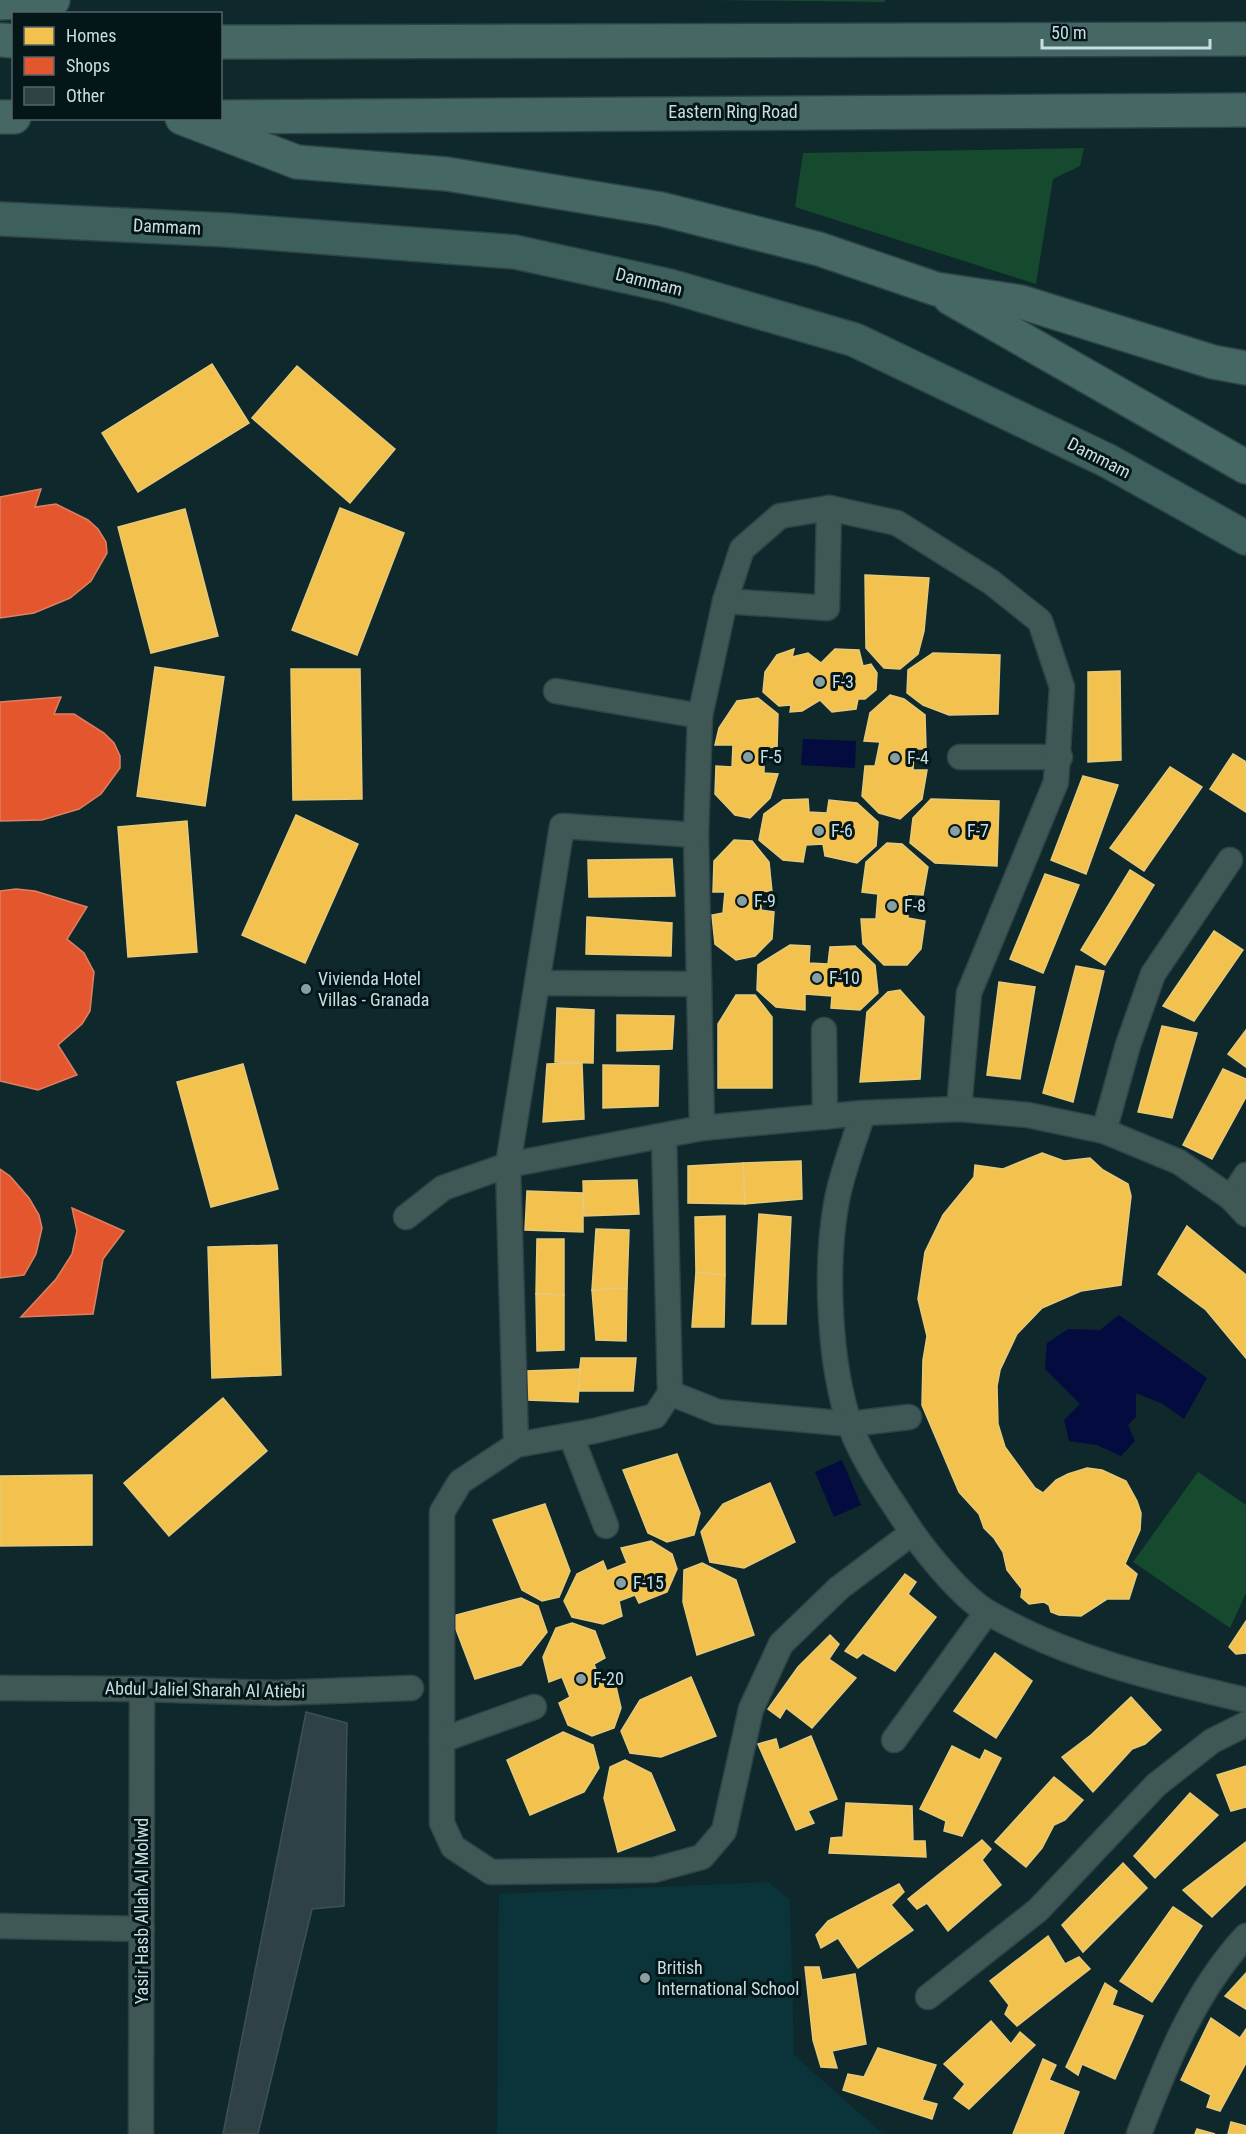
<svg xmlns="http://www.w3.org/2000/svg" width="1246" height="2134" font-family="'Roboto Condensed',sans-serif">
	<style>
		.built { fill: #0b343a }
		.green { fill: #164a2e }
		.water { fill: #040b3f }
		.homes { fill: #f2c14e; stroke: #e5ca7b; stroke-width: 1.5 }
		.shops { fill: #e4572e; stroke: #dc8064; stroke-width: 1.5 }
		.building { fill: #304146; stroke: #3e5055; stroke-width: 1.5 }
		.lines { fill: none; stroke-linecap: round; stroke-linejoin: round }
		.street-casing { stroke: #2e4346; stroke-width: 27 }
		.secondary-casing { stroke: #2e4346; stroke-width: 36 }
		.highway-casing { stroke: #2e4346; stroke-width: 36 }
		.street { stroke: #3f5856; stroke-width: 24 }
		.secondary { stroke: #3e605d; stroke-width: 33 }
		.highway { stroke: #456865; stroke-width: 33 }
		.poi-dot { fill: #879ea3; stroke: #051619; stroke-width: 2 }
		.labels { text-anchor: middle; stroke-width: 6; stroke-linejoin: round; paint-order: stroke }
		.street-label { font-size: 18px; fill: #c8dee3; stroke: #051619 }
		.poi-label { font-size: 18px; fill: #c8dee3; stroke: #051619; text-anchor: start }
	</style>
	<rect width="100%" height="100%" fill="#0e282b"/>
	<path class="built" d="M768,1882L790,1900L794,2055L883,2134H497L499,1894Z"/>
	<g class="green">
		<path d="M709,0H885V2Z"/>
		<path d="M1084,148L1080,166L1053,179L1036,284L795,207L803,153Z"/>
		<path d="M1198,1472L1246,1505V1593L1230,1628L1133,1562Z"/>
	</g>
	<g class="water">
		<path d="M803,739L856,741L855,768L801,765Z"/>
		<path d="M1119,1315L1207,1378L1184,1419L1163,1404L1136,1393V1417L1128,1425L1135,1441L1121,1456L1097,1445L1069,1441L1064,1420L1080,1404L1045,1369L1047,1343L1068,1329L1100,1330Z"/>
		<path d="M842,1460L861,1505L834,1517L815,1472Z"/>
	</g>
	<g class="homes">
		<path d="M212,364L249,423L138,492L102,433Z"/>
		<path d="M297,366L395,449L350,503L252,418Z"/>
		<path d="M340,508L404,533L357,655L292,630Z"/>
		<path d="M185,509L218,636L151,653L118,527Z"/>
		<path d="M865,575L929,578L924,631L918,654L900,669L884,668L866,648Z"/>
		<path d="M794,649L792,657L808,653L821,663L835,649L859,650L863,666L871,664L877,673L876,690L865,699H858L856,709L832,712L820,700L802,711L790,712L791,705L779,706L763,692L765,672L777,655Z"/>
		<path d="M933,653L1000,655L998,714L949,715L923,705L907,693L908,670Z"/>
		<path d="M155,667L224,677L205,806L137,796Z"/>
		<path d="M291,669H360L362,799L293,800Z"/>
		<path d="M1120,671L1121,760L1088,762V672Z"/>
		<path d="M890,695L904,699L925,715L926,749H914L913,770H927L922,799L900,819L879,813L862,796L865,766H875L880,742L864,741L870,713Z"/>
		<path d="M758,698L778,714L777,747L764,748V773L778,774L770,798L750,818L735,815L715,794L716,766L732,767L733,745H715L719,728L737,701Z"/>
		<path d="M1233,754L1246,762V812L1210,789Z"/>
		<path d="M1170,767L1202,787L1144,871L1110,848Z"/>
		<path d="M1083,776L1118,785L1086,874L1051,860Z"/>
		<path d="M808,799L809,812L827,813L829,800L857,803L878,822L876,846L857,863L825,856L823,844L806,845L803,862L783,860L759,840L764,814L783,800Z"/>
		<path d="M931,799L999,801L997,866L935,863L910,843L913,818Z"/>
		<path d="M296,815L358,844L305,963L242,935Z"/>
		<path d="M187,821L197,952L128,957L118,827Z"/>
		<path d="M734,840L752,841L769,862L772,892L761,891V910L774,912L772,939L755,956L736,960L715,944L712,915L723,913L725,892H713L714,861Z"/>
		<path d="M887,843L902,844L928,867L923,895L907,894L908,918L925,921L921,949L907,965H884L863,944L861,919H876L878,894L862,892L866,862Z"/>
		<path d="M672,859L675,896L589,897L588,860Z"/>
		<path d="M1130,870L1154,885L1105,965L1081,950Z"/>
		<path d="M1045,874L1079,885L1043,973L1010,959Z"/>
		<path d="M587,917L672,923L671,956L586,954Z"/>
		<path d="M1214,931L1243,950L1194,1021L1163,1006Z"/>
		<path d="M790,945L810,946L809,963L828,964L830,947L855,946L875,965L878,993L860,1010L831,1008L832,996L805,994V1010L776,1007L757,990L758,965Z"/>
		<path d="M1076,966L1104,971L1073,1102L1043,1093Z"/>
		<path d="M999,982L1035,987L1020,1079L987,1075Z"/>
		<path d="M900,990L924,1017L920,1079L860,1082L867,1012L888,992Z"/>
		<path d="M736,995H755L772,1017V1088H718V1024Z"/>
		<path d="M557,1008L594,1010L593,1063L555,1062Z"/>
		<path d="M617,1015L674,1016L672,1049L617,1051Z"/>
		<path d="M1162,1026L1197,1033L1172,1118L1138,1112Z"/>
		<path d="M1246,1030V1067L1228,1054Z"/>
		<path d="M582,1063L584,1119L543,1122L547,1064Z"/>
		<path d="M243,1064L278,1189L211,1207L177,1082Z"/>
		<path d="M603,1065L659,1066L658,1106L603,1108Z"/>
		<path d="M1223,1069L1246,1079V1097L1212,1159L1183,1145Z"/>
		<path d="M1042,1153L1064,1161L1090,1158L1103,1170L1128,1184L1131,1196L1121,1285L1081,1291L1042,1308L1017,1334L1000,1370L997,1386L998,1424L1005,1447L1035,1488L1043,1493L1056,1480L1068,1474L1087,1468L1102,1470L1126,1481L1137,1501L1141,1513L1140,1530L1125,1564L1137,1574L1129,1599H1107L1081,1616L1059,1615L1051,1612L1049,1605L1044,1602L1029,1604L1021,1597L1022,1589L1007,1570L1003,1552L994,1538L984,1528L979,1514L959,1492L922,1405L923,1360L927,1336L918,1299L925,1252L943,1215L974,1177L975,1165L1003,1169Z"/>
		<path d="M801,1161L802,1199L745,1204L743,1163Z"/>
		<path d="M743,1163L745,1204L688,1203V1166Z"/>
		<path d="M637,1180L639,1214L584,1216L583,1181Z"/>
		<path d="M527,1191L583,1193V1232L525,1230Z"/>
		<path d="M759,1214L791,1217L786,1324H752Z"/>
		<path d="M725,1216V1275L696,1272L695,1217Z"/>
		<path d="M1187,1226L1246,1275V1358L1206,1310L1158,1274Z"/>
		<path d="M596,1229L629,1230L627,1288L592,1290Z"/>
		<path d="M537,1239H564V1295L536,1294Z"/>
		<path d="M277,1245L281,1375L212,1378L208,1247Z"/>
		<path d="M696,1272L725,1275L724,1327H692Z"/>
		<path d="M627,1288L626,1341L596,1340L592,1290Z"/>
		<path d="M536,1294L564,1295V1350L537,1351Z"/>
		<path d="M581,1358H636L633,1391H577Z"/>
		<path d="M580,1369L578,1402L527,1400L526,1371Z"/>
		<path d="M223,1398L267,1451L169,1536L124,1483Z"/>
		<path d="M677,1454L700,1513L694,1535L667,1542L648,1533L623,1470Z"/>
		<path d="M92,1475V1545L0,1546V1476Z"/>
		<path d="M770,1483L795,1542L744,1568L710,1562L701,1532L723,1504Z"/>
		<path d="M545,1504L570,1571L559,1597L542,1601L522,1590L493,1520Z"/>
		<path d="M651,1541L672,1554L677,1569L667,1592L639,1603L635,1595L619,1601L622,1616L603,1624L572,1617L564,1601L577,1574L603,1561L607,1571L627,1563L621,1548Z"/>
		<path d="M702,1563L736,1580L754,1635L697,1655L683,1602L684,1570Z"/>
		<path d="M905,1574L916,1582L908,1594L936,1617L895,1671L863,1653L857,1658L845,1651Z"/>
		<path d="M521,1598L538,1606L547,1632L521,1665L475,1679L454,1624L456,1615Z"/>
		<path d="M1246,1621V1653L1236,1654L1229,1647Z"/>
		<path d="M572,1623L595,1631L605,1658L594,1664L601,1684L615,1682L621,1708L614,1728L592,1736L568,1725L559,1703L570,1697L562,1677L549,1682L543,1657L556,1628Z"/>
		<path d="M830,1635L839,1644L829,1659L856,1678L812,1728L786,1708L780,1718L768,1709L798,1667Z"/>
		<path d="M995,1653L1032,1681L996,1738L954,1711Z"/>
		<path d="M691,1677L716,1736L661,1757L630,1753L621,1731L640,1700Z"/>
		<path d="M1131,1697L1161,1730L1145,1744L1132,1749L1093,1792L1062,1757L1091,1735Z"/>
		<path d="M563,1732L593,1745L599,1768L584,1792L530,1815L507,1760Z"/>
		<path d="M811,1736L837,1799L808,1811L814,1823L796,1830L758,1744L776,1739L779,1750Z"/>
		<path d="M952,1746L980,1760L985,1750L1001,1758L962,1836L944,1831L946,1821L920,1809Z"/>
		<path d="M625,1760L651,1773L675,1830L618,1852L604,1798L610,1767Z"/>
		<path d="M1246,1766V1807L1231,1811L1217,1775Z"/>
		<path d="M1054,1777L1083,1800L1065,1820L1054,1825L1042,1848L1026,1867L995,1842Z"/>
		<path d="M1190,1793L1218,1815L1155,1878L1134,1856Z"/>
		<path d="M846,1803L912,1806L913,1841H925L926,1857L829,1853L831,1838L843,1837Z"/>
		<path d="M982,1840L991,1849L982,1860L1001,1885L948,1931L927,1903L917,1909L908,1899Z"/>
		<path d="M1246,1842V1884L1212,1917L1183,1890Z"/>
		<path d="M1123,1863L1147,1888L1083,1952L1062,1925Z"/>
		<path d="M899,1884L904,1892L891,1905L913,1930L858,1968L838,1938L821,1948L816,1935L828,1921Z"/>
		<path d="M1173,1907L1202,1926L1152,2002L1120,1981Z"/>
		<path d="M1048,1936L1065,1964L1079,1957L1090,1969L1017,2026L1005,2014L1009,2005L990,1981Z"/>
		<path d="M805,1967H819L822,1980L855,1974L866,2044L832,2051L837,2068L821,2067L813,2040Z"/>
		<path d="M1246,1973V2009L1225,1996Z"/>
		<path d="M1105,1983L1117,1991L1112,2005L1143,2016L1115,2079L1082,2064L1078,2075L1066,2067Z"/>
		<path d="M1211,2018L1240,2038L1246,2029V2063L1220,2111L1207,2107L1211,2095L1181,2080Z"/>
		<path d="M991,2021L1011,2044L1020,2032L1035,2045L969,2109L954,2098L965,2084L944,2064Z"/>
		<path d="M878,2048L936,2065L922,2100L937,2104L932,2119L843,2090L848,2074L864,2077Z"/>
		<path d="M1043,2059L1056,2065L1049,2080L1079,2092L1063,2134H1013Z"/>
		<path d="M1231,2122L1246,2126V2134H1228Z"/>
		<path d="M1197,2129L1215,2134H1195Z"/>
	</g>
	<g class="shops">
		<path d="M41,489L35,507L56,504L88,520L98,529L106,542L107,553L91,581L70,598L34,613L0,618V497Z"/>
		<path d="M61,697L54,714H74L104,733L114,743L120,756V768L101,794L79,809L42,820L0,821V702Z"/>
		<path d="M16,889L35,891L87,907L67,939L84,953L94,972L90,1011L82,1024L58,1045L77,1075L38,1090L0,1081V891Z"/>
		<path d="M0,1169L10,1176L29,1198L39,1215L42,1228L36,1254L24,1275L0,1278Z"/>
		<path d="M72,1208L124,1231L103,1259L93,1314L21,1317L56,1279L72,1254L77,1231Z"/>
	</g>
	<path class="building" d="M306,1712L347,1723L344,1906L312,1909L258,2134H223Z"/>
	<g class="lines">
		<g class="street-casing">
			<g id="street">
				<path d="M725,601L827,608L829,508"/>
				<path d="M556,691L700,716"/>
				<path d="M960,757H1060"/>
				<path d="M537,983L699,984"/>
				<path d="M824,1030L825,1117"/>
				<path d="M863,1113C854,1143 841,1174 836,1205C825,1268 829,1364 850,1425C862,1459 884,1489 904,1520C921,1547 961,1597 989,1613C1067,1658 1159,1680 1246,1700"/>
				<path d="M702,1128L696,835L700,716L725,601L742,549L780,516L829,508L897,523L991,582L1040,621L1062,687L1056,782L969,993L959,1109"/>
				<path d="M1104,1131L1128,1045L1153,974L1230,860"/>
				<path d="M664,1136L670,1393L655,1416L594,1431L516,1445L460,1482L442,1512V1823L453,1847L491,1872L654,1870L702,1857L724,1831L751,1709L781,1644L839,1588L912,1533"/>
				<path d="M1231,1198L1246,1175"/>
				<path d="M406,1217L443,1188L508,1165L702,1128L863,1113L959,1109L1028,1115L1104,1131L1179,1162L1231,1198L1246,1214"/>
				<path d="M670,1393L718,1412L850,1424L909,1417"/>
				<path d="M571,1436L606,1526"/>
				<path d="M516,1445L508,1165L562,826L696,835"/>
				<path d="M0,1688L142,1689L275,1693L411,1688"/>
				<path d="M442,1740L534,1707"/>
				<path d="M894,1740L987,1612"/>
				<path d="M0,1926L142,1929"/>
				<path d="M928,1997L1038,1910L1156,1785L1212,1741L1246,1724"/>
				<path d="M141,2134L142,1689"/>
				<path d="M1139,2134C1166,2064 1194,1992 1246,1936"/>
			</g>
		</g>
		<g class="secondary-casing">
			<path id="secondary" d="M0,219L227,230L515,252L670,286L855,340L1108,461L1246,538"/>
		</g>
		<g class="highway-casing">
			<g id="highway">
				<path d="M0,3L53,0"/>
				<path d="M0,40L14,41"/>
				<path d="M220,42L1246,39"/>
				<path d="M0,117H14"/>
				<path d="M220,117L1246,110"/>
				<path d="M182,118L297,162L447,174L661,209L819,249L936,289L1021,302L1213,362L1246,368"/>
				<path d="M950,298L1246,467"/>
			</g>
		</g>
		<use href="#street" class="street"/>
		<use href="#secondary" class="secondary"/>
		<use href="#highway" class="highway"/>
	</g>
	<g class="poi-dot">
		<circle cx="820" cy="682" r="6"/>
		<circle cx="748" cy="757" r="6"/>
		<circle cx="895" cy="758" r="6"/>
		<circle cx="819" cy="831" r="6"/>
		<circle cx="955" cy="831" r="6"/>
		<circle cx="742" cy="901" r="6"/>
		<circle cx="892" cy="906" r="6"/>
		<circle cx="817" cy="978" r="6"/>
		<circle cx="306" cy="989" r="6"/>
		<circle cx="621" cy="1583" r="6"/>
		<circle cx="581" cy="1679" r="6"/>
		<circle cx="645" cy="1978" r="6"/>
	</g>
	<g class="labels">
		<g class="street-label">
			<text x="733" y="118">Eastern Ring Road</text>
			<text transform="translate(167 227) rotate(3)" y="6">Dammam</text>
			<text transform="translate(649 282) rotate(14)" y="6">Dammam</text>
			<text transform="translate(1099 458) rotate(27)" y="6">Dammam</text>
			<text transform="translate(205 1690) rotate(1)" y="6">Abdul Jaliel Sharah Al Atiebi</text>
			<text transform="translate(142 1911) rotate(-90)" y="6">Yasir Hasb Allah Al Molwd</text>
		</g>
		<g class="poi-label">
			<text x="832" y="688">F-3</text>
			<text x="760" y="763">F-5</text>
			<text x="907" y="764">F-4</text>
			<text x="831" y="837">F-6</text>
			<text x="967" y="837">F-7</text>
			<text x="754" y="907">F-9</text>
			<text x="904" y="912">F-8</text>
			<text x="829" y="984">F-10</text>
			<text x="318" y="985">Vivienda Hotel<tspan x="318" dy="21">Villas - Granada</tspan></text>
			<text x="633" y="1589">F-15</text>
			<text x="593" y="1685">F-20</text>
			<text x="657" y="1974">British<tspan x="657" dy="21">International School</tspan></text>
		</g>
	</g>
	<rect x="12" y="12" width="210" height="108" fill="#051619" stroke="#53666a" stroke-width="1.5"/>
	<rect x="24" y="27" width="30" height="18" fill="#f2c14e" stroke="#53666a" stroke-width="1.5"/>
	<text x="66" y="42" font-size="18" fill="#c8dee3">Homes</text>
	<rect x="24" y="57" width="30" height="18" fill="#e4572e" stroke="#53666a" stroke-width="1.5"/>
	<text x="66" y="72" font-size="18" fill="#c8dee3">Shops</text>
	<rect x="24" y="87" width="30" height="18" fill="#304146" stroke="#53666a" stroke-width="1.5"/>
	<text x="66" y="102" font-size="18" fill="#c8dee3">Other</text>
	<path d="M1042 39v9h168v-9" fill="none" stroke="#c8dee3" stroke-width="3"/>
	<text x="1051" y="39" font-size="18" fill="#c8dee3" stroke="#051619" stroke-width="4.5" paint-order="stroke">50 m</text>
</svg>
